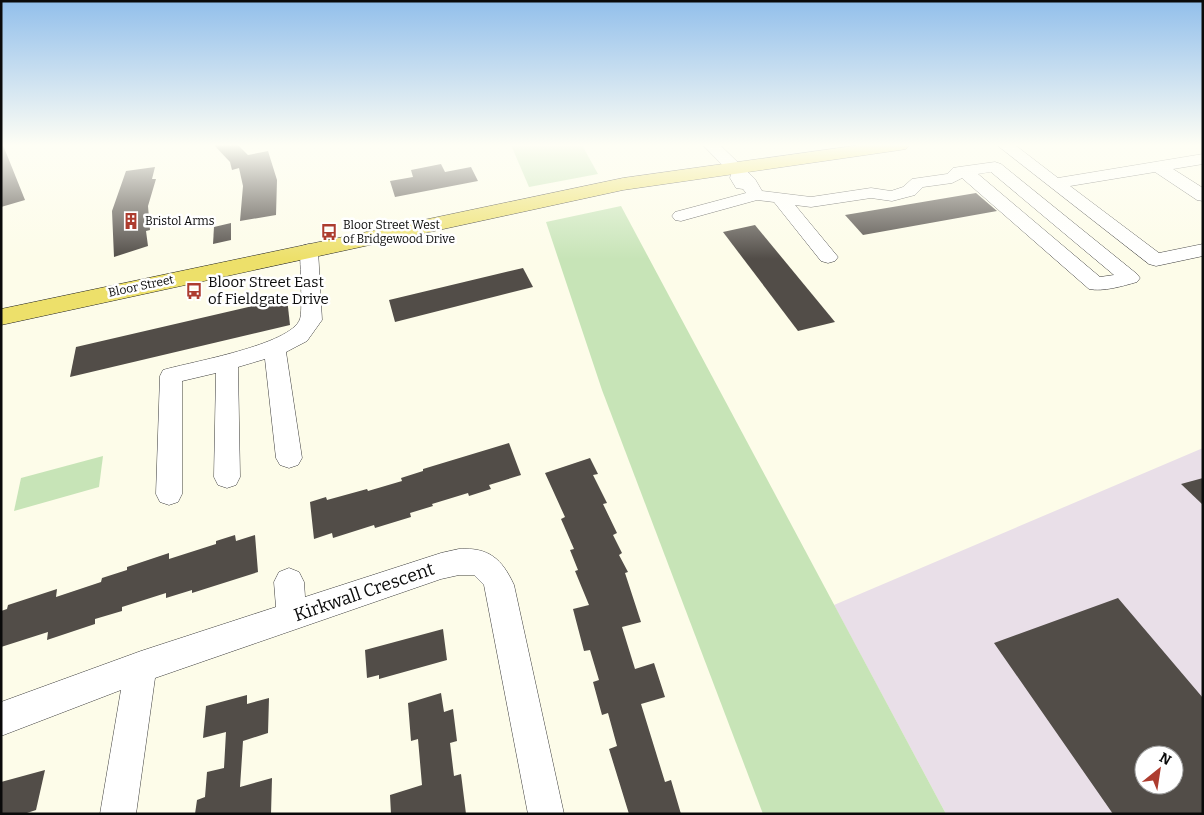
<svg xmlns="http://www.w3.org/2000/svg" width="1204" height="815" font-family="Bitter,serif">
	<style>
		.industrial { fill: #e9dfe8; fill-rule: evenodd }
		.green { fill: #c7e4b7 }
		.building { fill: #524d48; fill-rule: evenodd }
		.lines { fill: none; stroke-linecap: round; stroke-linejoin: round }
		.minor-casing { stroke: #3d3d3d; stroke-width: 1 }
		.major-casing { stroke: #1b1b1b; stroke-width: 1 }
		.minor { fill: #fff; fill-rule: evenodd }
		.major { fill: #ede06a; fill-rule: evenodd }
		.labels { text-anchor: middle; stroke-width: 5; stroke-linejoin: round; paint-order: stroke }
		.far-poi-label { font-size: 12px; fill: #0a0a0a; stroke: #fff; text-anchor: start }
		.far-street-label { font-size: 12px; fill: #0a0a0a; stroke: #fff }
		.poi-label { font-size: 15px; fill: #0a0a0a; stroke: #fff; text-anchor: start }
		.near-street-label { font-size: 18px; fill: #0a0a0a; stroke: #fff }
	</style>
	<rect width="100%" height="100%" fill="#fdfce9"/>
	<path class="industrial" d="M1203,448V814H946L834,605ZM1144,755H1174V785H1144Z"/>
	<g class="green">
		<path d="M511,145H582L598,174L529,187Z"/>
		<path d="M621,206L946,814H763L602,390L546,222Z"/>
		<path d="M103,456L99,487L14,511L21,478Z"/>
	</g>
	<g class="building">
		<path d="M1,145H3L25,200L1,207Z"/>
		<path d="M214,145H238L248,155L268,151L277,180L276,215L240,221L243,186L239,168L232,170L230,162Z"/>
		<path d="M441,164L445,172L471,167L478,181L395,197L390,181L413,177L411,170Z"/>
		<path d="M155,167L152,179H156L148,206L150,230L146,231L148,246L114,257L112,211L126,171Z"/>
		<path d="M976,193L997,211L863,235L845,215Z"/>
		<path d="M231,223V240L213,244L214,227Z"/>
		<path d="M755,225L835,322L798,331L723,232Z"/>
		<path d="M523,268L533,287L395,322L389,300Z"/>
		<path d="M287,298L290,325L70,377L76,347Z"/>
		<path d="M509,443L521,475L489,485L491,489L469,496L468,493L432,504L433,506L410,513L411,517L375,528L374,525L333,538L332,533L314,539L310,502L326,497L327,500L367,489L368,491L402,481L401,478L423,471V469Z"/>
		<path d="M590,458L598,474L593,475L607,503L603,504L617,533L613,535L622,553L619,555L628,572L625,573L641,622L622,627L635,669L654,663L665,697L641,704L665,782L671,780L681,814H629L609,749L617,746L608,713L602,715L593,682L599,680L590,650L584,651L573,609L589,605L575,571L578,570L570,550L574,549L561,519L565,517L545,473Z"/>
		<path d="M1203,478V505L1181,484Z"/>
		<path d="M235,535L236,541L255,535L258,572L192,593V590L166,598V593L122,607V611L95,619V624L47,640L48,632L1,647V611L7,609L8,605L57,589L56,597L101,582L102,578L127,570V567L169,553V559L216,544V541Z"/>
		<path d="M1118,598L1203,698V814H1113L994,643ZM1144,755H1174V785H1144Z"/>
		<path d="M443,629L447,660L379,679V675L367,678L365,650Z"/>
		<path d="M441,693L444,712L453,709L457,741L450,743L454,776L461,774L466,814H391L390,795L422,785L418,739L411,741L408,703Z"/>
		<path d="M247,695V704L269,698L268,733L243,741L240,787L272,778L271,814H195L197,800L205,797L207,772L224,768L226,732L203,738L206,706Z"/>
		<path d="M45,770L36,810L24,814H1V782Z"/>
	</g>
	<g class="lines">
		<g class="minor-casing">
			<g id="minor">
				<path d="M703,145H720L755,179L762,191L811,197L871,188L891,191L903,187L912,179L947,174L953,168L959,167L995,162L1001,164L1137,274L1140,278L1137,282C1123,286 1103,292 1089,289L962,178L952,183L923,187L915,195L892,201L871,198L811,207L795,205L838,257L835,261L828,263L821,261L774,202L757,200L681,221L675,220L672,216L675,212L746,193L743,189L736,188L730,178L731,174ZM991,172L1114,275L1100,277L978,174Z"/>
				<path d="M997,145H1015L1058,178L1203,154V164L1173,169L1203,188V201L1197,200L1155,172L1070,186L1159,253L1203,244V256L1156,266L1149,264Z"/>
				<path d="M309,244L316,246L318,250L322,320L307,341L286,352L302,458L298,465L289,468L280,465L276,458L265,359L238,367L240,477L236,485L227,488L218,485L214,477L216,373L182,381V494L178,502L169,505L160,502L156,494L160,376L163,370C190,362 291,345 300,319C303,311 300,262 300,250L302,246Z"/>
				<path d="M459,549C489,547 502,559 514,585L564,814H528L484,585L474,575H459L441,579L155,678L136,814H100L121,690L1,736V702L141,651L276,607L274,582L279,572L289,568L299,572L304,582L305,597L441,553Z"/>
			</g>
		</g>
		<g class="major-casing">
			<path id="major" d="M860,145H909L906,149L900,150L623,190L1,325V309L623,178Z"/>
		</g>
		<use href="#minor" class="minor"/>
		<use href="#major" class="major"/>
	</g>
	<linearGradient id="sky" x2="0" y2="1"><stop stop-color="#92bfeb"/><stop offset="0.56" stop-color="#fefef5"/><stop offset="1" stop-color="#fefef5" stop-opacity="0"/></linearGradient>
	<rect width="1204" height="259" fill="url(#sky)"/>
	<defs>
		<g id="building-bare" transform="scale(1.35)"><path d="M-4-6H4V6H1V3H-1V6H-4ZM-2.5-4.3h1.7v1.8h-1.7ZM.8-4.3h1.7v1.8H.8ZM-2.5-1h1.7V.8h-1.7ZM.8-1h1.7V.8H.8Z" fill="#ad3c2f" stroke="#fff" stroke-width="2.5" paint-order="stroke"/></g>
		<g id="bus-bare" transform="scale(1.35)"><path d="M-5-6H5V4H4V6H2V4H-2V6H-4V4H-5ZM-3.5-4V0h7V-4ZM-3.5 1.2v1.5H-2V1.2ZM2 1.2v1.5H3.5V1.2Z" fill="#ad3c2f" stroke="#fff" stroke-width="2.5" paint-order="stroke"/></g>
	</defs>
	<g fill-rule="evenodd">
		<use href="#building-bare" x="131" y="221"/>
		<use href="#bus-bare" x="329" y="232"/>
		<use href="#bus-bare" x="194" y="291"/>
	</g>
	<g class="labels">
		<g class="far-poi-label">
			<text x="145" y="225">Bristol Arms</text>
			<text x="343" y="229">Bloor Street West<tspan x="343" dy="14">of Bridgewood Drive</tspan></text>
		</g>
		<g class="far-street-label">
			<text transform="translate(141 286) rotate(-12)" y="4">Bloor Street</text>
		</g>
		<g class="poi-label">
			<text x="208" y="287">Bloor Street East<tspan x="208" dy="17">of Fieldgate Drive</tspan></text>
		</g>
		<g class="near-street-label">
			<text transform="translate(364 592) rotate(-19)" y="6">Kirkwall Crescent</text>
		</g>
	</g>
	<rect width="1204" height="815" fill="none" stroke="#0a0a0a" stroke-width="5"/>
	<g transform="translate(1159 770) rotate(30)"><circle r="24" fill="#ffffff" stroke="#9d9d9d"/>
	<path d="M0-4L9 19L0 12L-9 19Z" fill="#ad3c2f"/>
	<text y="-8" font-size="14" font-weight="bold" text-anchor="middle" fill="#0a0a0a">N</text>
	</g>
</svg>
